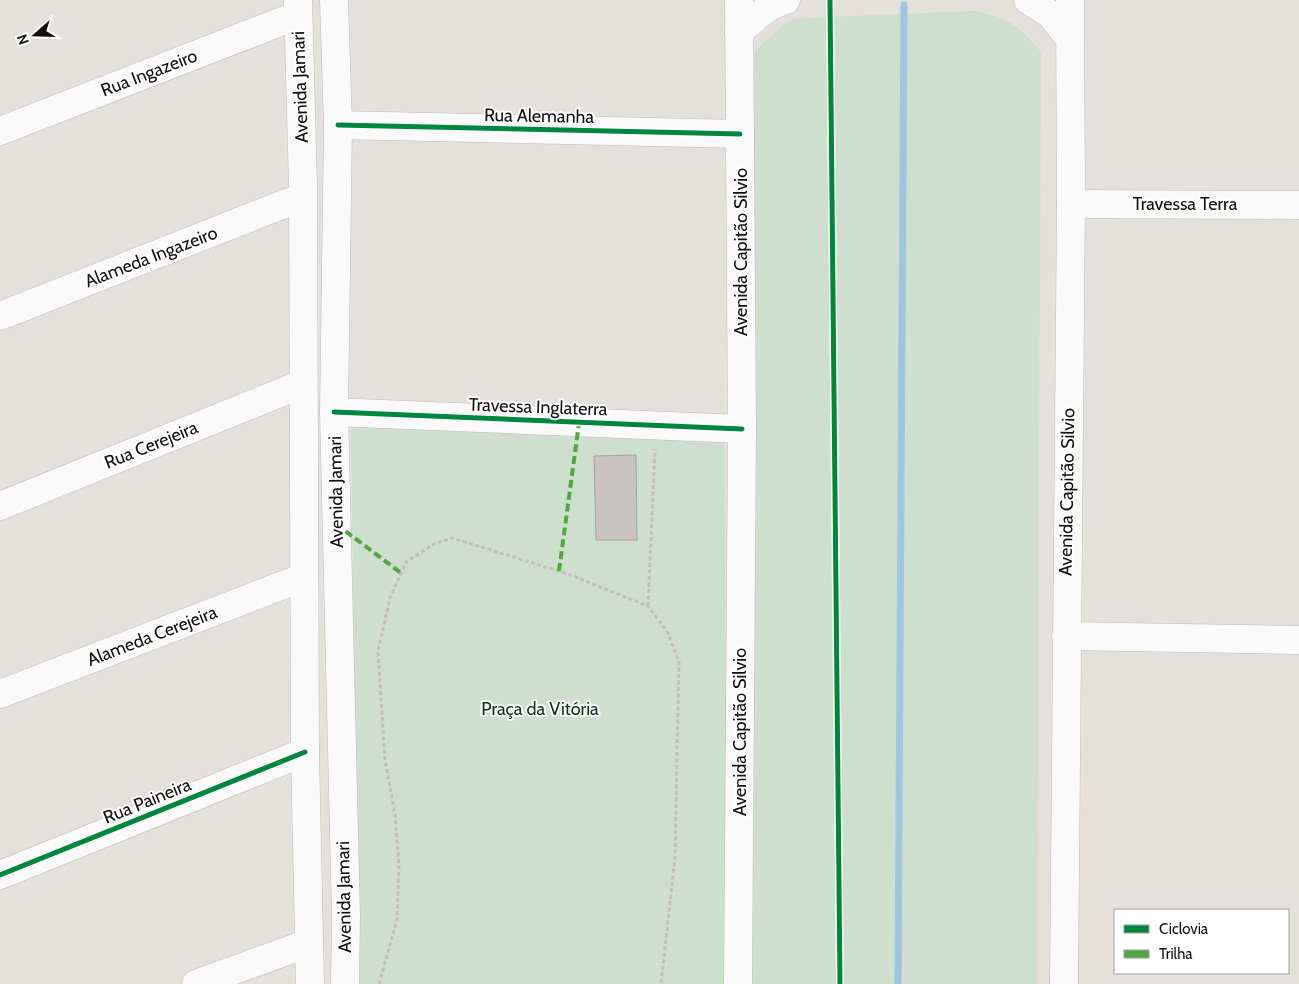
<svg xmlns="http://www.w3.org/2000/svg" width="1299" height="984" font-family="Cabin,sans-serif">
	<style>
		.green { fill: #cfdfcd }
		.lines { fill: none; stroke-linecap: round; stroke-linejoin: round }
		.stream { stroke: #9fc5e1; stroke-width: 7 }
		.building { fill: #c8c4c2; stroke: #a6a2a0 }
		.minor-casing { stroke: #bfbcb9; stroke-width: 29 }
		.major-casing { stroke: #bfbcb9; stroke-width: 29 }
		.path { stroke: #c0bfbd; stroke-width: 3; stroke-dasharray: 4 2.5; stroke-linecap: butt }
		.minor { stroke: #fbfafa; stroke-width: 28 }
		.major { stroke: #fbfafa; stroke-width: 28 }
		.quiet { stroke: #51a841; stroke-width: 4; stroke-dasharray: 8 4; stroke-linecap: butt }
		.cycleway-casing { stroke: #fff; stroke-width: 8 }
		.cycleway { stroke: #00873e; stroke-width: 5 }
		.labels { text-anchor: middle; stroke-width: 4; stroke-linejoin: round; paint-order: stroke }
		.street-label { font-size: 18px; fill: #12100e; stroke: #fff }
		.park-label { font-size: 18px; fill: #0c3315; stroke: #fff }
	</style>
	<rect width="100%" height="100%" fill="#e4e0dc"/>
	<g class="green">
		<path d="M975,11C1010,19 1018,25 1041,52L1037,984H751V54L788,21L803,18Z"/>
		<path d="M351,425L724,434L729,984H358Z"/>
	</g>
	<g class="lines">
		<path class="stream" d="M898,984L904,5"/>
	</g>
	<path class="building" d="M636,455L637,540H596L594,456Z"/>
	<g class="lines">
		<g class="minor-casing">
			<g id="minor">
				<path d="M338,125L740,134"/>
				<path d="M0,131L298,15"/>
				<path d="M1071,204L1299,205"/>
				<path d="M0,316L302,197"/>
				<path d="M334,412L742,429"/>
				<path d="M0,506L302,384"/>
				<path d="M1066,636L1299,640"/>
				<path d="M0,694L304,577"/>
				<path d="M0,875L305,752"/>
				<path d="M196,984L309,943"/>
			</g>
		</g>
		<g class="major-casing">
			<g id="major">
				<path d="M298,0L303,186L305,752L310,984"/>
				<path d="M334,0L338,125L334,412L346,916L345,984"/>
				<path d="M1028,0L1050,14L1070,39"/>
				<path d="M739,32C753,20 767,5 786,0"/>
				<path d="M738,984L742,429L739,0"/>
				<path d="M1064,984L1071,204L1070,0"/>
			</g>
		</g>
		<g class="path">
			<path d="M648,606L655,449"/>
			<path d="M379,984L397,920L399,864L395,815L385,760L378,651L390,598L406,562L434,544L452,538L568,574L648,606L668,633L679,662L677,754L675,858L661,984"/>
		</g>
		<use href="#minor" class="minor"/>
		<use href="#major" class="major"/>
		<g class="quiet">
			<path d="M336,524L401,573"/>
			<path d="M559,571L579,423"/>
		</g>
		<g class="cycleway-casing">
			<g id="cycleway">
				<path d="M830,0L840,984"/>
				<path d="M338,125L740,134"/>
				<path d="M334,412L742,429"/>
				<path d="M0,875L305,752"/>
			</g>
		</g>
		<use href="#cycleway" class="cycleway"/>
	</g>
	<g class="labels">
		<g class="street-label">
			<text transform="translate(149 73) rotate(-21)" y="6">Rua Ingazeiro</text>
			<text transform="translate(300 87) rotate(-92)" y="6">Avenida Jamari</text>
			<text transform="translate(539 116) rotate(1)" y="6">Rua Alemanha</text>
			<text x="1185" y="210">Travessa Terra</text>
			<text transform="translate(741 252) rotate(-90)" y="6">Avenida Capitão Silvio</text>
			<text transform="translate(151 257) rotate(-21)" y="6">Alameda Ingazeiro</text>
			<text transform="translate(538 407) rotate(2)" y="6">Travessa Inglaterra</text>
			<text transform="translate(151 445) rotate(-22)" y="6">Rua Cerejeira</text>
			<text transform="translate(336 492) rotate(-91)" y="6">Avenida Jamari</text>
			<text transform="translate(1067 492) rotate(-89)" y="6">Avenida Capitão Silvio</text>
			<text transform="translate(152 636) rotate(-21)" y="6">Alameda Cerejeira</text>
			<text transform="translate(740 732) rotate(-90)" y="6">Avenida Capitão Silvio</text>
			<text transform="translate(147 801) rotate(-22)" y="6">Rua Paineira</text>
			<text transform="translate(344 897) rotate(-91)" y="6">Avenida Jamari</text>
		</g>
		<g class="park-label">
			<text x="540" y="715">Praça da Vitória</text>
		</g>
	</g>
	<rect x="1114" y="909" width="175" height="65" fill="#ffffff" stroke="#a09f9f"/>
	<rect x="1124" y="925" width="25" height="8" fill="#00873e" stroke="#a09f9f"/>
	<text x="1159" y="934" font-size="15" fill="#12100e">Ciclovia</text>
	<rect x="1124" y="950" width="25" height="8" fill="#51a841" stroke="#a09f9f"/>
	<text x="1159" y="959" font-size="15" fill="#12100e">Trilha</text>
	<g transform="translate(35 35) rotate(250)" stroke="#ffffff" stroke-width="4" paint-order="stroke">
	<path d="M0-4L9 19L0 12L-9 19Z" fill="#12100e"/>
	<text y="-8" font-size="14" font-weight="bold" text-anchor="middle" fill="#12100e">N</text>
	</g>
</svg>
